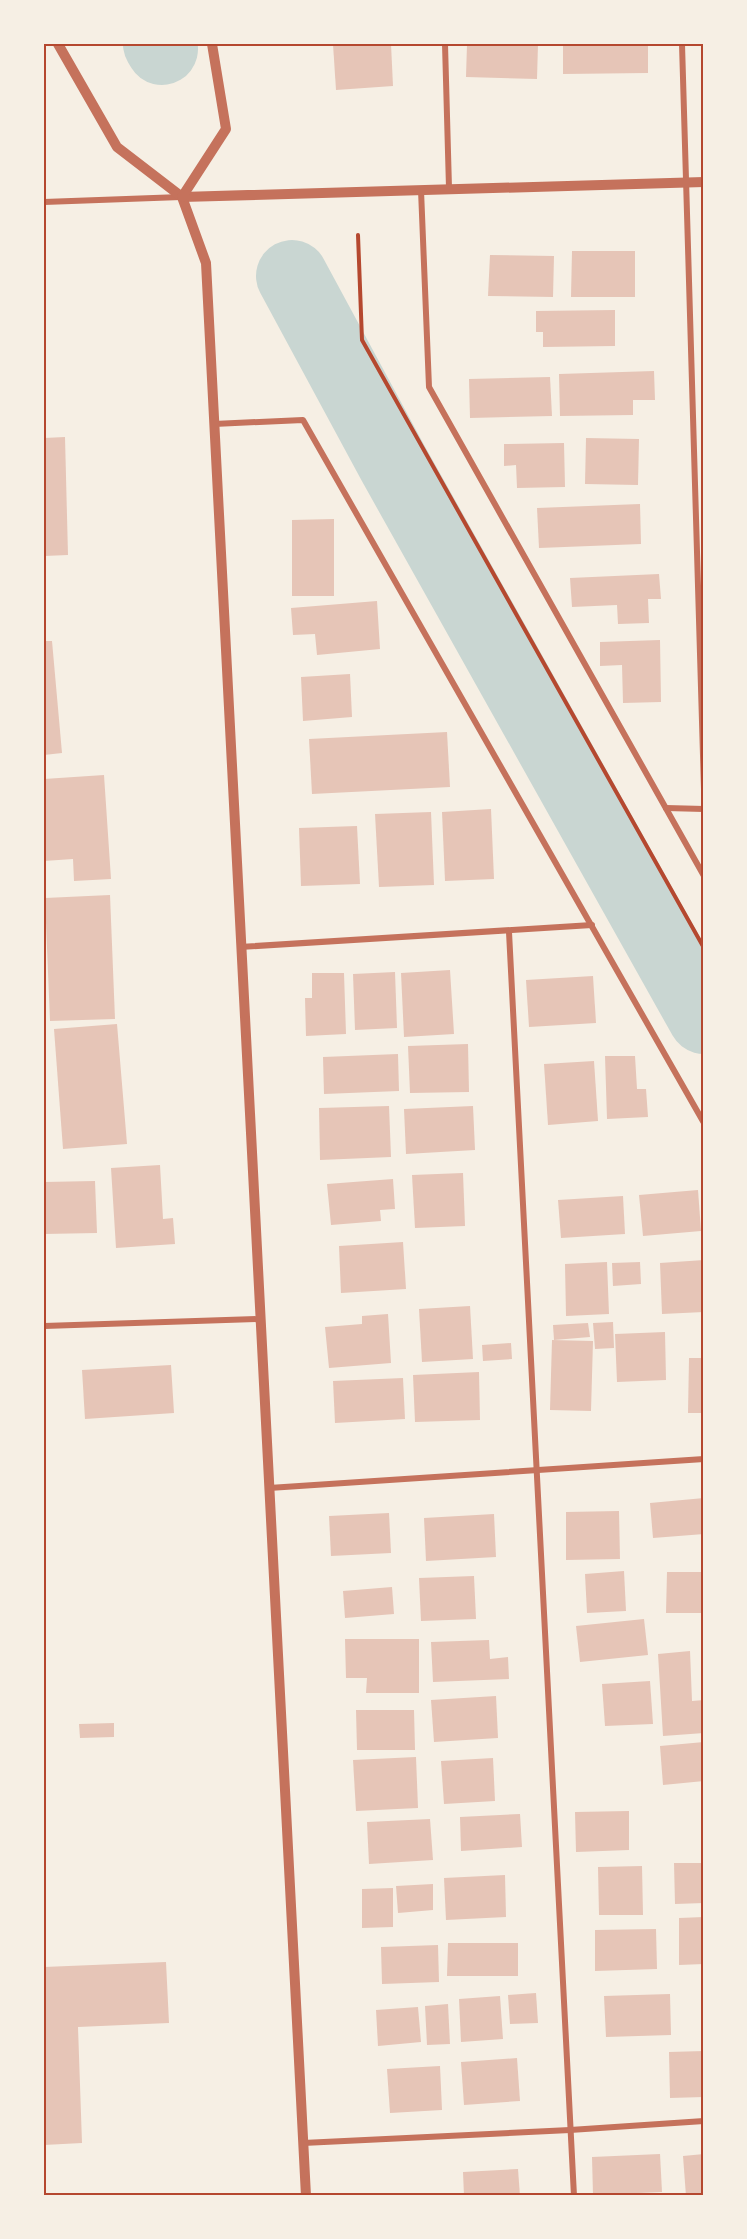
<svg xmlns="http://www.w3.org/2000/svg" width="747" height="2239" font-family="Ubuntu,sans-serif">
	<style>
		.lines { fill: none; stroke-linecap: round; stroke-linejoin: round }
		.river { stroke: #c9d6d2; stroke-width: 72 }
		.building { fill: #e6c5b7 }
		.path { stroke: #b5482f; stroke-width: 4 }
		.minor { stroke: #c5725c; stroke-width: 6 }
		.tertiary { stroke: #c5725c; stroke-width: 10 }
		.neatline { fill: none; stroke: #b5482f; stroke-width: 2 }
	</style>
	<rect width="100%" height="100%" fill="#f6efe4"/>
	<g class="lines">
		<g class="river">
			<path d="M159,44L162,49"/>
			<path d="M292,276L393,463L704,1018"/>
		</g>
	</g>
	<g class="building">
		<path d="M333,44H391L393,86L336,90Z"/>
		<path d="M467,44H538L537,79L466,77Z"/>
		<path d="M563,44H648V73L563,74Z"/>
		<path d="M572,251H635V297H571Z"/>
		<path d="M490,255L554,256L553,297L488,296Z"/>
		<path d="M615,310V346L543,347V332H536V311Z"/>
		<path d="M654,371L655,400H633V415L560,416L559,374Z"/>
		<path d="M550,377L552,416L470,418L469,379Z"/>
		<path d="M65,437L68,555L44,556V438Z"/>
		<path d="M586,438L639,439L638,485L585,484Z"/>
		<path d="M564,443L565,487L517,488L516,465L504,466V444Z"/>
		<path d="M640,504L641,544L539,548L537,508Z"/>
		<path d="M334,519V596H292V520Z"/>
		<path d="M659,574L661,599H648L649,623L618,624L617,605L572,607L570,578Z"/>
		<path d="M377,601L380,649L317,655L315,634L293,635L291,608Z"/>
		<path d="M660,640L661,702L623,703L622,665L600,666V642Z"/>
		<path d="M44,641H52L62,753L44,755Z"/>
		<path d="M350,674L352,717L303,721L301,677Z"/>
		<path d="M447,732L450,787L312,794L309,739Z"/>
		<path d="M104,775L111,879L74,881L73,859L44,861V779Z"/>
		<path d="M491,809L494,879L445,881L442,812Z"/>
		<path d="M431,812L434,885L379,887L375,814Z"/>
		<path d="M357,826L360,884L301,886L299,828Z"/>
		<path d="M110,895L115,1019L50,1021L45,898Z"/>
		<path d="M450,970L454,1034L404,1037L401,973Z"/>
		<path d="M395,972L397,1028L355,1030L353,974Z"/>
		<path d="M312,973H344L346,1034L306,1036L305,998H312Z"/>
		<path d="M593,976L596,1023L529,1027L526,980Z"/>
		<path d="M117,1024L127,1144L63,1149L54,1029Z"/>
		<path d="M468,1044L469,1092L410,1093L408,1046Z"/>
		<path d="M398,1054L399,1091L324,1094L323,1057Z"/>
		<path d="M605,1056H635L637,1089H646L648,1117L607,1119Z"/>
		<path d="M594,1061L598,1121L548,1125L544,1064Z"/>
		<path d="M389,1106L391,1157L320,1160L319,1108Z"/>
		<path d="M473,1106L475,1150L406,1154L404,1109Z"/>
		<path d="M160,1165L163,1219L173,1218L175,1244L116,1248L111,1168Z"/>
		<path d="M463,1173L465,1226L415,1228L412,1175Z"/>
		<path d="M393,1179L395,1209L380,1210L381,1221L331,1225L327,1184Z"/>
		<path d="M95,1181L97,1233L44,1234V1182Z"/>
		<path d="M698,1190L701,1231L643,1236L639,1195Z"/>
		<path d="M623,1196L625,1234L561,1238L558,1200Z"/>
		<path d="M403,1242L406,1289L341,1293L339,1246Z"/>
		<path d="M704,1260V1312L662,1314L660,1263Z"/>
		<path d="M607,1262L609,1314L566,1316L565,1264Z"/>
		<path d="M640,1262L641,1284L613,1286L612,1263Z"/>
		<path d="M470,1306L473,1359L422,1362L419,1309Z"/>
		<path d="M388,1314L391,1363L329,1368L325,1327L362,1324V1316Z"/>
		<path d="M613,1322L614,1348L595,1349L593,1323Z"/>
		<path d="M588,1323L590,1337L554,1340L553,1325Z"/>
		<path d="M665,1332L666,1380L617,1382L615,1334Z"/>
		<path d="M552,1340L593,1341L591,1411L550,1410Z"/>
		<path d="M511,1343L512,1359L483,1361L482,1345Z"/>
		<path d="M689,1358H704V1413H688Z"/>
		<path d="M171,1365L174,1413L85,1419L82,1370Z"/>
		<path d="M479,1372L480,1420L415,1422L413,1375Z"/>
		<path d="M403,1378L405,1419L335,1423L333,1381Z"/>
		<path d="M704,1498V1534L653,1538L650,1503Z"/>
		<path d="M619,1511L620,1559L566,1560V1512Z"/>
		<path d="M389,1513L391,1553L331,1556L329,1516Z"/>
		<path d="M494,1514L496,1557L426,1561L424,1518Z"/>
		<path d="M624,1571L626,1611L587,1613L585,1574Z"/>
		<path d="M667,1572H704V1613H666Z"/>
		<path d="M474,1576L476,1619L421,1621L419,1578Z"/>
		<path d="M392,1587L394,1614L345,1618L343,1591Z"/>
		<path d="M644,1619L648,1655L580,1662L576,1626Z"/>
		<path d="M345,1639H419V1693H366L367,1678H346Z"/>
		<path d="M489,1640L490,1659L508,1657L509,1679L433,1682L431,1642Z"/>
		<path d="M690,1651L692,1701L704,1700V1733L663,1736L658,1654Z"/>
		<path d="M650,1681L653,1724L605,1726L602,1684Z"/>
		<path d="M496,1696L498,1738L434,1742L431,1700Z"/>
		<path d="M356,1710H414L415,1750H357Z"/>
		<path d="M114,1723V1737L80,1738L79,1724Z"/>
		<path d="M704,1742V1781L663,1785L660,1746Z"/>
		<path d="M416,1757L418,1808L356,1811L353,1760Z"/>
		<path d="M493,1758L495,1801L444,1804L441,1761Z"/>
		<path d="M629,1811V1850L576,1852L575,1812Z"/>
		<path d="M520,1814L522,1847L461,1851L460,1817Z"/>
		<path d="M430,1819L433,1860L369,1864L367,1822Z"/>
		<path d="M674,1863H704V1903L675,1904Z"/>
		<path d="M642,1866L643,1915H599L598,1867Z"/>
		<path d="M505,1875L506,1917L446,1920L444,1878Z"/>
		<path d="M433,1884V1910L398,1913L396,1886Z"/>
		<path d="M393,1888V1927L362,1928V1889Z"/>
		<path d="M704,1917V1964L679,1965V1918Z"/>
		<path d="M656,1929L657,1969L595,1971V1930Z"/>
		<path d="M448,1943H518V1976H447Z"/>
		<path d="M438,1945L439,1982L382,1984L381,1947Z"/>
		<path d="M166,1962L169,2023L78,2027L82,2143L44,2145V1967Z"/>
		<path d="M536,1993L538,2023L510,2024L508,1995Z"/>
		<path d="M670,1994L671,2035L606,2037L604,1996Z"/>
		<path d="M500,1996L503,2039L461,2042L459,1999Z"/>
		<path d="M448,2004L450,2044L427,2045L425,2006Z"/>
		<path d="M418,2007L421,2042L378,2046L376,2010Z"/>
		<path d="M704,2051V2097L670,2098L669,2052Z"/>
		<path d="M517,2058L520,2101L464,2105L461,2062Z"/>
		<path d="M440,2066L442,2110L390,2113L387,2069Z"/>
		<path d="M660,2154L662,2192L593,2195L592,2157Z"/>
		<path d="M704,2154V2196H686L683,2156Z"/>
		<path d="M518,2169L520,2196H464L463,2172Z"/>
	</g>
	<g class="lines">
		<path class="path" d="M358,235L362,340L704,948"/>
		<g class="minor">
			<path d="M445,44L449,188"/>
			<path d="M682,44L704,789"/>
			<path d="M421,190L429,387L704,876"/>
			<path d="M44,202L181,197"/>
			<path d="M214,424L303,420L704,1123"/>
			<path d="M666,808L704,809"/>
			<path d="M509,932L574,2196"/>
			<path d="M240,947L592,925"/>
			<path d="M44,1326L259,1319"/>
			<path d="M269,1488L704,1459"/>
			<path d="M303,2143L570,2130L704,2121"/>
		</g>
		<g class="tertiary">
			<path d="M58,44L117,147L182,197L206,263L306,2196"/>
			<path d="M182,197L704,182"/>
			<path d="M182,197L226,129L212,44"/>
		</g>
	</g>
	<rect width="747" height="2239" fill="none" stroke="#f6efe4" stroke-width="90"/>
	<rect x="45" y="45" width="657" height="2149" class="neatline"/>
</svg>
